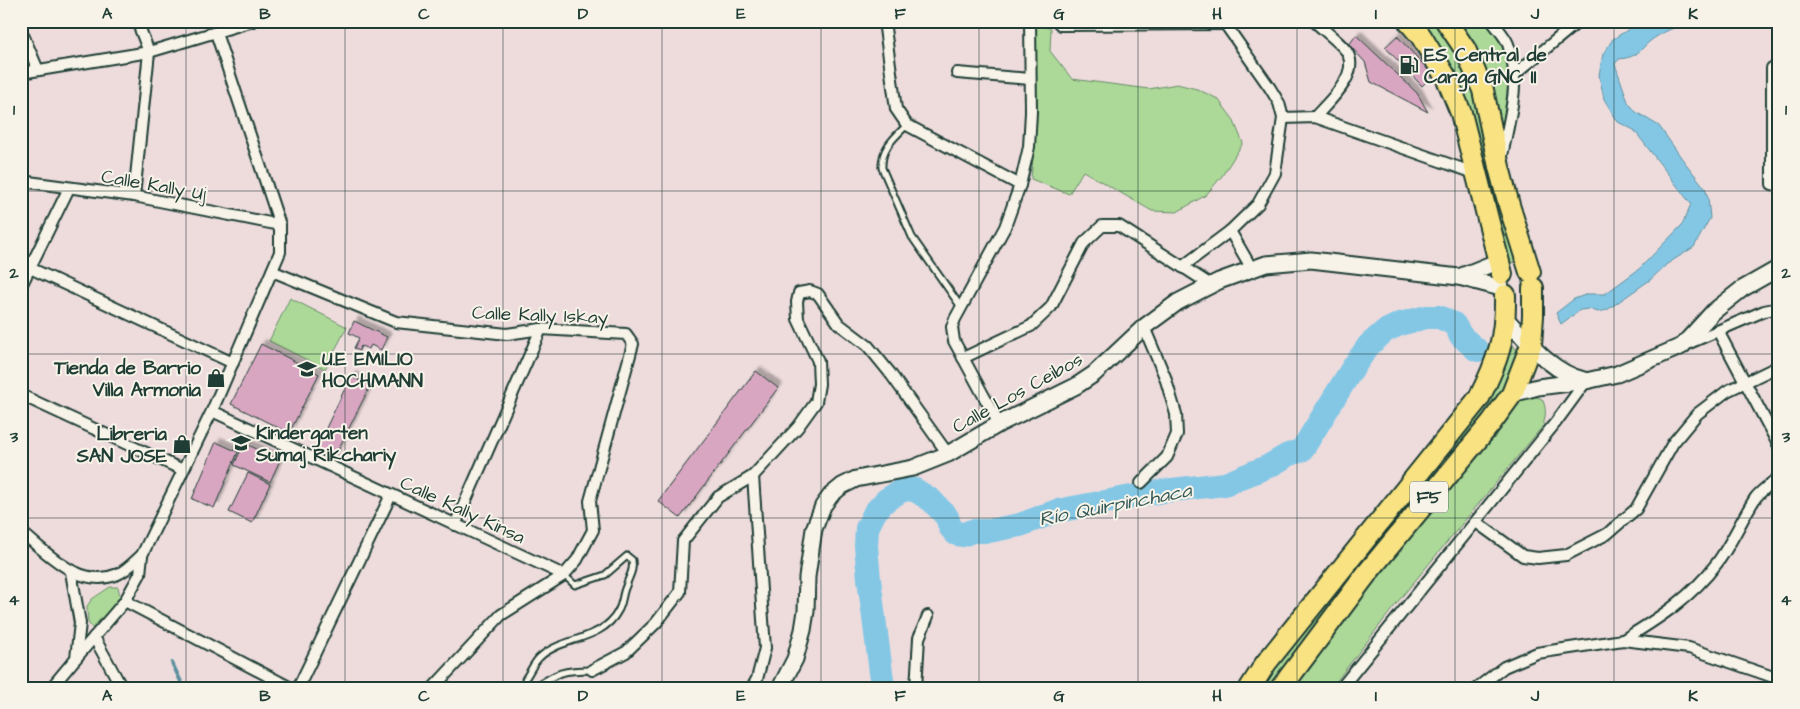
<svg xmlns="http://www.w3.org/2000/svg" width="1800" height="709" font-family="'Architects Daughter',sans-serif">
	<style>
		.green { fill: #acd998; stroke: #668b66 }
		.water { fill: #84c7e5; stroke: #5c909e }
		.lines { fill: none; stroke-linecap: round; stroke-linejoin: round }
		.stream { stroke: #5c909e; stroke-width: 4 }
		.river { stroke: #84c7e5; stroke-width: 24 }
		.building { fill: #d9a6c2; stroke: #1f3d34; filter: url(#shadow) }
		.lane-casing { stroke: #1f3d34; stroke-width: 9 }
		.street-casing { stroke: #1f3d34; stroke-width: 14 }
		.secondary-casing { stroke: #1f3d34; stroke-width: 19 }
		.highway-casing { stroke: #1f3d34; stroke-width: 24 }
		.lane { stroke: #f7f3e8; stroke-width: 5 }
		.street { stroke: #f7f3e8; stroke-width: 10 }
		.secondary { stroke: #f7f3e8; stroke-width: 15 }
		.highway { stroke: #f8e281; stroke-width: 20 }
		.grid { fill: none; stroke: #1f3d34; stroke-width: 1; stroke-opacity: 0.55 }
		.labels { text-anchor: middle; stroke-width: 4; stroke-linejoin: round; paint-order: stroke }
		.shield { fill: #f7f3e8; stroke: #60746a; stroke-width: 1 }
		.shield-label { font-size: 18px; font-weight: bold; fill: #1f3d34 }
		.poi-label { font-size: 19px; font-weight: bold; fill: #1f3d34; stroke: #f7f3e8; text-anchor: start }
		.street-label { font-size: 19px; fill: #1f3d34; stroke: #f7f3e8 }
		.water-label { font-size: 20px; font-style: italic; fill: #335957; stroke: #f7f3e8 }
		.neatline { fill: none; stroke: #1f3d34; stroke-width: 2 }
		.grid-label { font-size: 16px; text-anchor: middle; font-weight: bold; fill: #1f3d34 }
	</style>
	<defs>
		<filter id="shadow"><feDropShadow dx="4.5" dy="-4.5" stdDeviation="1" flood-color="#0004"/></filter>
	</defs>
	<rect width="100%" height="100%" fill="#eedcdd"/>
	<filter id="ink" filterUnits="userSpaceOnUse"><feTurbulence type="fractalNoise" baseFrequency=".02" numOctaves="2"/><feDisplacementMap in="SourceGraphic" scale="10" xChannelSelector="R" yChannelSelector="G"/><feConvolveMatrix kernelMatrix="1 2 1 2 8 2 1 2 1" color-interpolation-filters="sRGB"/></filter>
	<g filter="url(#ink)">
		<g class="green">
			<path d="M1422,21H1434C1469,60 1479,106 1492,154C1501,189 1510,224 1519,259L1506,265L1467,102L1449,61Z"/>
			<path d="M1459,21H1484C1524,65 1502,89 1503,139C1494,95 1488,57 1459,21Z"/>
			<path d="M1036,26L1051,28L1050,51L1072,79L1149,89L1177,84L1197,89L1218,99L1233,119L1243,143L1222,176L1206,195L1177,212L1152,211L1083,171L1069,194L1031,179L1036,122Z"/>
			<path d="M290,298L347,327L325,369L269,341Z"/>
			<path d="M1511,342L1518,352L1502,392L1272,688H1259L1493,393L1504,369Z"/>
			<path d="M1531,395L1542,399C1547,408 1546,418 1542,427L1400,599L1331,688H1291L1392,556L1520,399Z"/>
			<path d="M110,587H118L120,596L98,629L91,627L88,622L87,606L92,599Z"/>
		</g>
		<path class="water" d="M1642,21H1692C1678,26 1661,32 1649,42C1637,53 1637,57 1619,59L1615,64L1628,102L1636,112L1659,126L1683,160L1705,188L1708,198L1710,218L1694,247L1667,264L1650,280L1607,310L1598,312L1589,309L1580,310L1561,324L1556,313L1574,299L1588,294H1605L1639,269L1682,225L1691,204L1634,130L1618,122L1604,99L1599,75L1603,54L1613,39Z"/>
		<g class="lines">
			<path class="stream" d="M172,663L184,688"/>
			<path class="river" d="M883,688L869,579L866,546L867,528L875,512L886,500L904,489L915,490L931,500L947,517L950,527L956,534L962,535L972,531H989L1004,528L1020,525L1057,511L1163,491L1225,484L1269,466L1288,455L1302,450L1352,369L1369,345L1385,331L1400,324L1415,320L1426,317H1439L1454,324L1461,336L1477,350"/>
		</g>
		<g class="building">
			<path d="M1356,35L1417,93L1428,112L1371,82L1365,62L1349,45Z"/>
			<path d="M1397,36L1433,75L1422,86L1385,47Z"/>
			<path d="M354,321L387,337L381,350L371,345L369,349L361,346L359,351L354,348L359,338L349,333Z"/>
			<path d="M261,344L319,374L289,433L231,404Z"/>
			<path d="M756,371L778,388L680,518L658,501Z"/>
			<path d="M351,376L370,386L332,462L314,453Z"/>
			<path d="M216,442L238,452L214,508L192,499Z"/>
			<path d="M244,443L280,460L270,482L234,465Z"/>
			<path d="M248,473L270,484L252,523L229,512Z"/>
		</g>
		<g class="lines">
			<g class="lane-casing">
				<g id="lane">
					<path d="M907,125C894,138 881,148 882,168L912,237L961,307"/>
					<path d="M531,688L527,687L525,679C530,672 534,662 540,657C561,637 603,641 618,611C623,603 622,594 626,586C629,576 634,571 632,560L627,556L605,575L575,585L564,575"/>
					<path d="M534,688C558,672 563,670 592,670"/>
				</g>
			</g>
			<g class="street-casing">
				<g id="street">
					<path d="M884,21L896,109L907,125L1020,185"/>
					<path d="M1057,21L1061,25L1225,24L1238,21"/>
					<path d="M1314,21C1321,28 1345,46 1348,54C1359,76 1328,102 1315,117"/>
					<path d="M1492,21C1497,28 1505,36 1508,44C1522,80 1509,119 1502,156"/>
					<path d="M21,30L38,70"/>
					<path d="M1779,68H1772V184L1779,186"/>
					<path d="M21,73L149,52L253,21"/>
					<path d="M957,73L1030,79"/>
					<path d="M1515,74L1579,21"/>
					<path d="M1283,118L1315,117L1477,174"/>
					<path d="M21,181L134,196L280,225"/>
					<path d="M134,196L149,52L137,21"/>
					<path d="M1230,231L1252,269"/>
					<path d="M1182,267L1230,231L1258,204L1275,173L1283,118L1279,103L1270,88L1223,21"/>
					<path d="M30,268L233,363"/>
					<path d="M272,271L396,322L507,334L541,329L626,334L633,344L590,501L593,530L577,560L564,575L501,615L433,688"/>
					<path d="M21,286L69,188"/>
					<path d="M1718,331L1779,446"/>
					<path d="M1687,344L1764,311L1779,308"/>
					<path d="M963,358L1031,326L1051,307L1084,243L1102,226H1119L1211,285"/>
					<path d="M21,395L183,470"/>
					<path d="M212,411L564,575"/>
					<path d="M999,424L954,341L952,327L955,319L1005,227L1020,185L1029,147L1031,112L1030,21"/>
					<path d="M1141,483L1167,457L1177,434L1176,414L1165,377L1144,327"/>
					<path d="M1476,522L1523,556L1538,558L1566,555L1607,534L1636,509L1673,443L1697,414L1727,391L1779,366"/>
					<path d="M455,525L541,329"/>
					<path d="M21,532C49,554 80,590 118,574C127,570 135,561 142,555"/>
					<path d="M125,601L291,688"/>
					<path d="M94,637L122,688"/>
					<path d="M1623,640C1658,619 1692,597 1717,563C1732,543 1742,518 1756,497C1762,490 1772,483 1779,477"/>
					<path d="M76,658L125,601L140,574L142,555L212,411L280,252V225L216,33"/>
					<path d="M592,670L626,652L656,623L680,592L683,541L718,497L753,476L798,427L816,402L819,384L818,361L798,319L797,302L799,293L810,291L818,294L839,324L868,346L890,373L948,454"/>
					<path d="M21,687L22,688"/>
					<path d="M51,688L76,658L80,623L71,572"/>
					<path d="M298,688L391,495"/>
					<path d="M752,688L757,679L765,648L753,476"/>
					<path d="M916,688L919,638L928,616"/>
					<path d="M1341,688L1556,422L1586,381"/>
					<path d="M1477,688L1504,667L1537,653L1623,640L1689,648L1779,679"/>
				</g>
			</g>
			<g class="secondary-casing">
				<g id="secondary">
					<path d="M1459,277L1499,261"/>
					<path d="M1506,319C1528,342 1552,373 1584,380"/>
					<path d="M1512,394L1538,387L1586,381L1617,374L1682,346L1713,312L1742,289L1779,268"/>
					<path d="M780,688L795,659L803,630L806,611L807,577L814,529L823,506L831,495L842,486L856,479L913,468L948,454L999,424L1076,386L1094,374L1144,327L1178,302L1219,281L1266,264L1311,260L1459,277L1501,288"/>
				</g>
			</g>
			<g class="highway-casing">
				<g id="highway">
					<path d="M1408,21L1421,36L1447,79L1461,113L1502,274"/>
					<path d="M1446,21L1465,49L1483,90L1499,167L1509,205L1530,272"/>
					<path d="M1250,688L1266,663L1479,398C1498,361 1506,337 1505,295"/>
					<path d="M1281,688L1368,572L1491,423L1512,394L1531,345L1533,316V288"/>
				</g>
			</g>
			<use href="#lane" class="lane"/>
			<use href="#street" class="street"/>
			<use href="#secondary" class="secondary"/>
			<use href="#highway" class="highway"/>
		</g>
	</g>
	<path class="grid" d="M186,21V688M345,21V688M503,21V688M662,21V688M821,21V688M979,21V688M1138,21V688M1297,21V688M1455,21V688M1614,21V688M21,191H1779M21,354H1779M21,518H1779"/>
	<defs>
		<g id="fuel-bare" transform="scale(1.5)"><path d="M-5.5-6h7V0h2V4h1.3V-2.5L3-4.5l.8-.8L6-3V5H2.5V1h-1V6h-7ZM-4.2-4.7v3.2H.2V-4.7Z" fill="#1f3d34" stroke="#f7f3e8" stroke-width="2.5" paint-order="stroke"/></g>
		<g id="school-bare" transform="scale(1.5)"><path d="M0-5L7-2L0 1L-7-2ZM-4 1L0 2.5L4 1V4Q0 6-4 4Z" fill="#1f3d34" stroke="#f7f3e8" stroke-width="2.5" paint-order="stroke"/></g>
		<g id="shop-bare" transform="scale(1.5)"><path d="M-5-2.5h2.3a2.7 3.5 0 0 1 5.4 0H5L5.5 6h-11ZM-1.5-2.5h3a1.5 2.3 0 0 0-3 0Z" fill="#1f3d34" stroke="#f7f3e8" stroke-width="2.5" paint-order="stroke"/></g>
	</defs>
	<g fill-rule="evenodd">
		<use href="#fuel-bare" x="1409" y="65"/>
		<use href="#school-bare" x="307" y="369"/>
		<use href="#shop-bare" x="216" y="378"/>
		<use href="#school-bare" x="241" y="443"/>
		<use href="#shop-bare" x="182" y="444"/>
	</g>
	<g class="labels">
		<rect class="shield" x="1410" y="481.5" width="38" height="31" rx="4"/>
		<g class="shield-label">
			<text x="1429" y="503">F5</text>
		</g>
		<g class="poi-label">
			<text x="1424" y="61">ES Central de<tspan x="1424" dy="22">Carga GNC II</tspan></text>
			<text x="322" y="365">U.E EMILIO<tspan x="322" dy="22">HOCHMANN</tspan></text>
			<text x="201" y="374" text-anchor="end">Tienda de Barrio<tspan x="201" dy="22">Villa Armonia</tspan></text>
			<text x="256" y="439">Kindergarten<tspan x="256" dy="22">Sumaj Rikchariy</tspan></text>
			<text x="167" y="440" text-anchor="end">Libreria<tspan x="167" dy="22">SAN JOSE</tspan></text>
		</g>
		<g class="street-label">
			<text transform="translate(154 184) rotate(10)" y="7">Calle Kally Uj</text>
			<text transform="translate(540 314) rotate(2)" y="7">Calle Kally Iskay</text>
			<text transform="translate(1017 392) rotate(-29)" y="7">Calle Los Ceibos</text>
			<text transform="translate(463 509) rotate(25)" y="7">Calle Kally Kinsa</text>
		</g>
		<g class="water-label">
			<text transform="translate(1115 504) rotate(-11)" y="7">Río Quirpinchaca</text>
		</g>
	</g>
	<rect width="1800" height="709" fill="none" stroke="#f7f3e8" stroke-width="55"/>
	<rect x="28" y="28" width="1744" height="654" class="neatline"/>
	<g class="grid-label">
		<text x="107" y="19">A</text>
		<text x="265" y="19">B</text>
		<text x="424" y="19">C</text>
		<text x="583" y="19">D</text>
		<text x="741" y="19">E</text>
		<text x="900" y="19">F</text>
		<text x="1059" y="19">G</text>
		<text x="1217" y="19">H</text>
		<text x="1376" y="19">I</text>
		<text x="1535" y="19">J</text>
		<text x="1693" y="19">K</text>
		<text x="14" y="115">1</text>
		<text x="1786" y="115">1</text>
		<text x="14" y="278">2</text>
		<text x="1786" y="278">2</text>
		<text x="14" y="442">3</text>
		<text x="1786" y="442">3</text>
		<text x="14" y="605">4</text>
		<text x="1786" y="605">4</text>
		<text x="107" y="701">A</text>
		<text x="265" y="701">B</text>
		<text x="424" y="701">C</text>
		<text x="583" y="701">D</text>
		<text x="741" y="701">E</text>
		<text x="900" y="701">F</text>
		<text x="1059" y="701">G</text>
		<text x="1217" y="701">H</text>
		<text x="1376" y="701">I</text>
		<text x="1535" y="701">J</text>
		<text x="1693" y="701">K</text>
	</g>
</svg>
